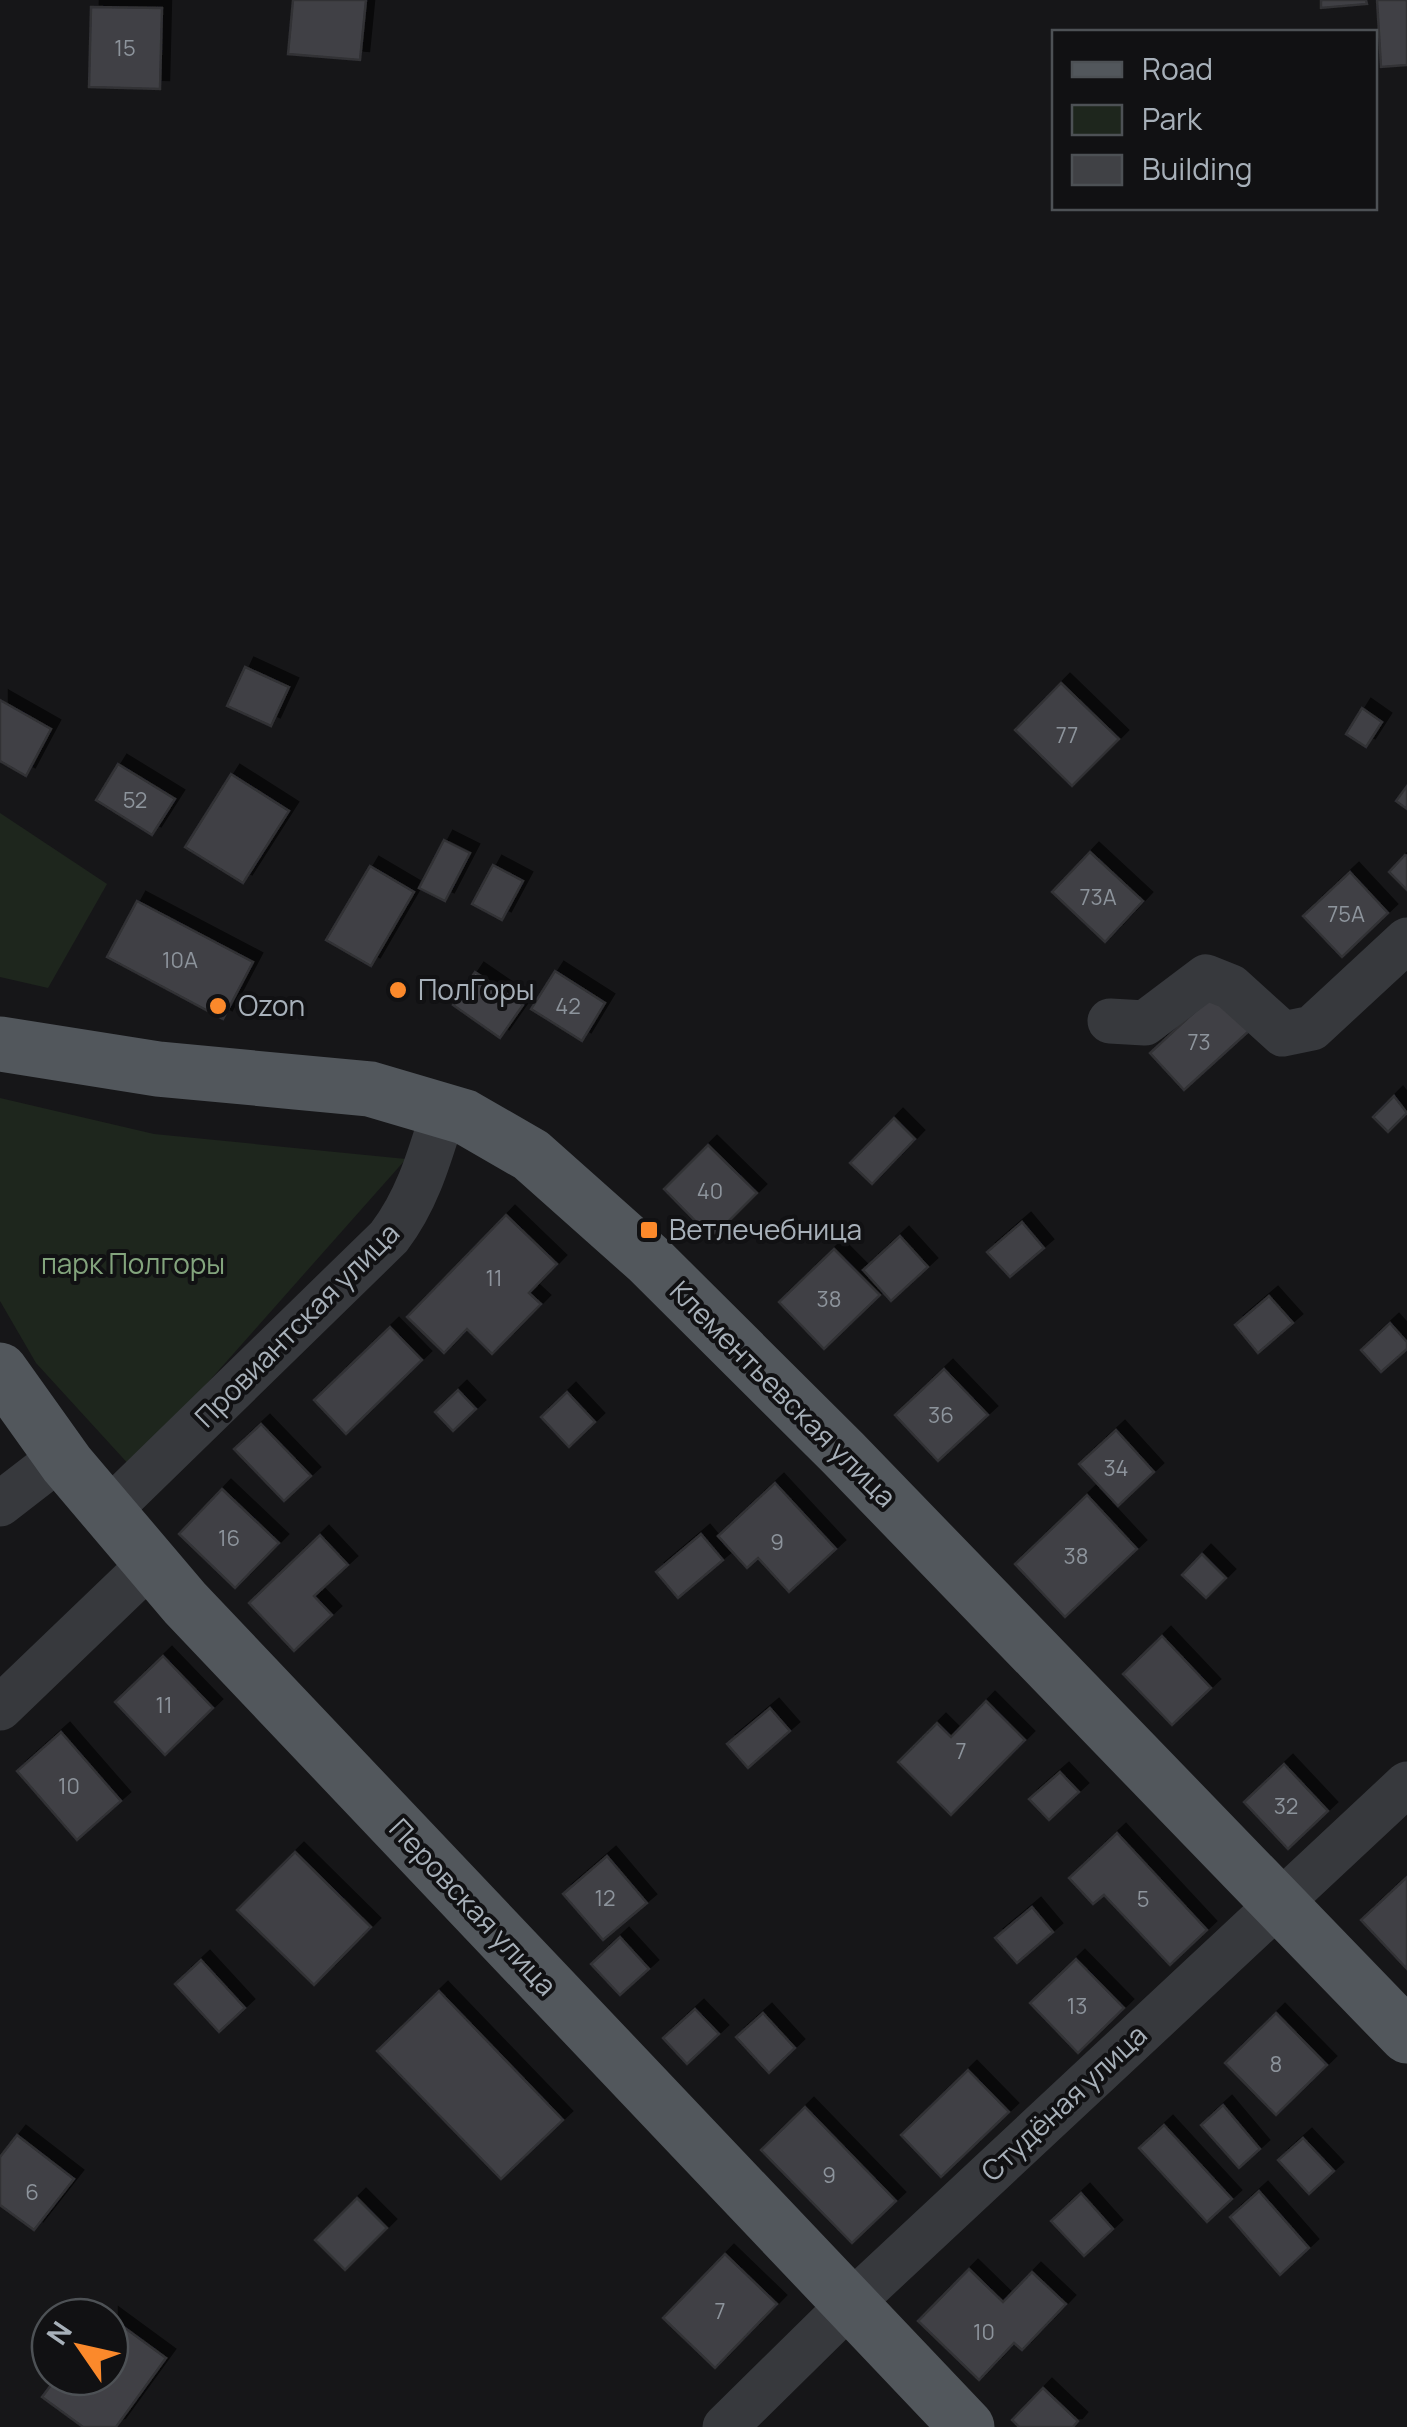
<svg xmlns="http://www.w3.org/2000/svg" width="1407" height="2427" font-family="Manrope,sans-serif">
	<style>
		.green { fill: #1e261d }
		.building { fill: #404145; stroke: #303034; stroke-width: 2.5; filter: url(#shadow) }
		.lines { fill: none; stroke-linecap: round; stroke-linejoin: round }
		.minor { stroke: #37393d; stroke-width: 45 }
		.major { stroke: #52575c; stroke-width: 55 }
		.poi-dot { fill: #fb892b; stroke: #111113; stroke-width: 4 }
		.labels { text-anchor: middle; stroke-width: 8; stroke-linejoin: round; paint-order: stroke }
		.number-label { font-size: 22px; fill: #8d949c }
		.poi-label { font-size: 28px; fill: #a7b0b9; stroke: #111113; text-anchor: start }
		.park-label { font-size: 28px; fill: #83a47d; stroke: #111113 }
		.street-label { font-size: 28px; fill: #a7b0b9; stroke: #111113 }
	</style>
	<defs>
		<filter id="shadow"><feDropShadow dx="9" dy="-9" stdDeviation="0" flood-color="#0009"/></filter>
	</defs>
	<rect width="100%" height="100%" fill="#161618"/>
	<g class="green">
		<path d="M0,813L107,884L48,988L0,977Z"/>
		<path d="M0,1098L154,1134L406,1159L132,1468L36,1363L0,1301Z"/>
	</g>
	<g class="building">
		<path d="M293,0H366L360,60L288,54Z"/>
		<path d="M1321,0H1366L1367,4L1321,8Z"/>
		<path d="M1377,0H1407V65L1381,67Z"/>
		<path d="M91,7L162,8L160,89L89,87Z"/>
		<path d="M245,667L289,687L271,726L227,706Z"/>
		<path d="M1061,683L1119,739L1072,786L1015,730Z"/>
		<path d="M0,700L51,729L26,776L0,761Z"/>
		<path d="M1362,708L1382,722L1366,747L1346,734Z"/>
		<path d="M118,764L175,799L152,835L96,800Z"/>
		<path d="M231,774L289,811L243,883L185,847Z"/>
		<path d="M1407,786V809L1396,801Z"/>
		<path d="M444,840L470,853L445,901L419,888Z"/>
		<path d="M1090,852L1143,901L1105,942L1052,892Z"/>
		<path d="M1405,855L1407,856V890L1389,872Z"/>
		<path d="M493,865L523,881L502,920L472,904Z"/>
		<path d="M370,866L414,892L371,966L326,940Z"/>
		<path d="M1350,872L1388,913L1342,957L1303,916Z"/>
		<path d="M137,901L253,962L223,1019L107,957Z"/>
		<path d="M555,971L605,1003L582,1041L531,1009Z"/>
		<path d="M475,972L523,1005L500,1038L453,1005Z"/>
		<path d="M1214,994L1249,1031L1184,1090L1150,1053Z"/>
		<path d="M1394,1096L1407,1113L1388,1132L1373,1117Z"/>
		<path d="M894,1118L915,1139L872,1184L850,1163Z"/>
		<path d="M708,1145L757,1193L712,1238L664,1189Z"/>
		<path d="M506,1215L557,1264L529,1293L541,1304L492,1354L467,1329L444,1353L407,1317Z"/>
		<path d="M1022,1222L1044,1248L1010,1277L987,1252Z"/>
		<path d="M900,1236L928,1267L891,1301L863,1270Z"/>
		<path d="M834,1249L880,1295L824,1349L779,1302Z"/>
		<path d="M1269,1296L1293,1323L1258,1353L1235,1325Z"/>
		<path d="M1390,1323L1407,1342V1349L1381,1372L1361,1350Z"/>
		<path d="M390,1327L422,1360L346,1434L314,1400Z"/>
		<path d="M944,1369L988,1415L938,1461L895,1415Z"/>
		<path d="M458,1390L476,1409L453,1431L435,1412Z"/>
		<path d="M567,1392L595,1422L569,1447L541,1417Z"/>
		<path d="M261,1424L311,1476L284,1501L234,1449Z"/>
		<path d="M1116,1430L1154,1472L1118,1506L1079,1464Z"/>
		<path d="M775,1483L836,1549L789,1592L758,1558L747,1568L718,1536Z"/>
		<path d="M222,1489L279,1543L235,1588L179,1534Z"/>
		<path d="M1087,1495L1137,1549L1065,1617L1015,1564Z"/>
		<path d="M701,1534L723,1560L678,1598L656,1572Z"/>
		<path d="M320,1535L348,1565L314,1596L332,1615L294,1651L249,1603Z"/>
		<path d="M1202,1554L1226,1578L1206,1598L1182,1575Z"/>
		<path d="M1162,1636L1211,1688L1172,1725L1123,1674Z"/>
		<path d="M163,1656L213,1708L165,1755L115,1702Z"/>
		<path d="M986,1701L1025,1740L951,1815L898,1762L937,1723L951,1737Z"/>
		<path d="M770,1708L790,1731L748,1768L727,1744Z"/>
		<path d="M61,1732L121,1801L77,1840L17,1771Z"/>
		<path d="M1284,1764L1328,1811L1288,1849L1244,1802Z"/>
		<path d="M1060,1772L1079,1792L1049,1820L1029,1799Z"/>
		<path d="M1117,1833L1207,1930L1170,1965L1104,1895L1093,1904L1069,1878Z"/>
		<path d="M295,1852L371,1927L314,1985L237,1910Z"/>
		<path d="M607,1856L647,1903L603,1940L563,1894Z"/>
		<path d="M1407,1877V1969L1361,1920Z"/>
		<path d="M1032,1907L1053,1932L1017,1963L995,1938Z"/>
		<path d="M620,1937L649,1969L620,1995L591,1964Z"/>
		<path d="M1076,1959L1124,2008L1078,2053L1030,2003Z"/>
		<path d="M201,1960L245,2008L219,2032L175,1984Z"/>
		<path d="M439,1991L563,2120L501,2179L377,2051Z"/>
		<path d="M695,2009L719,2034L687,2064L663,2038Z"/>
		<path d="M763,2013L795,2048L769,2073L736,2037Z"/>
		<path d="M1276,2013L1327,2065L1276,2115L1225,2063Z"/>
		<path d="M968,2070L1009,2112L941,2177L901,2135Z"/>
		<path d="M1223,2105L1260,2149L1239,2168L1201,2125Z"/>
		<path d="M805,2107L896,2201L852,2243L761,2150Z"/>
		<path d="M1164,2125L1232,2199L1207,2222L1139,2148Z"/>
		<path d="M17,2135L74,2179L34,2230L0,2205V2157Z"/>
		<path d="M1303,2138L1334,2171L1309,2194L1278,2160Z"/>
		<path d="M1259,2191L1309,2248L1280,2275L1230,2217Z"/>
		<path d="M1081,2193L1113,2229L1084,2256L1051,2221Z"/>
		<path d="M357,2198L387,2228L345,2270L315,2240Z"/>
		<path d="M725,2254L777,2304L715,2368L663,2318Z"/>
		<path d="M969,2269L1003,2302L1032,2272L1066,2304L1022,2350L1014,2343L979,2380L918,2321Z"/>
		<path d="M110,2317L166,2358L116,2427H83L42,2397L57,2377H110Z"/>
		<path d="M1043,2388L1078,2421L1073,2427H1019L1012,2420Z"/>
	</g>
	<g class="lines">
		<g class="minor">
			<path d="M1110,1021L1145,1023L1206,977L1231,987L1283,1034L1312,1028L1407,940"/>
			<path d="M0,1504L62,1456"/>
			<path d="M107,1512L389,1237C418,1199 430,1155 444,1110"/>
			<path d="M0,1708L150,1564"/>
			<path d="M725,2427L849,2305L1407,1784"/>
		</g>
		<g class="major">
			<path d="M0,1044L158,1069L370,1089L465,1117L531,1155L649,1260L843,1453L1407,2036"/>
			<path d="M0,1370L67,1464L185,1603L967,2427"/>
		</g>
	</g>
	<g class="poi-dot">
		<circle cx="398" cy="990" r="10"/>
		<circle cx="218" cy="1006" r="10"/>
		<rect x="639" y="1220" width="20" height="20" rx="5"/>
	</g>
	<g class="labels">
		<g class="number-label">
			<text x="125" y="56">15</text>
			<text x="1067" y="743">77</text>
			<text x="135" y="808">52</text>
			<text x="1098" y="905">73А</text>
			<text x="1346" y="922">75А</text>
			<text x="180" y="968">10А</text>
			<text x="568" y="1014">42</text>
			<text x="1199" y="1050">73</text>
			<text x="710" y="1199">40</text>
			<text x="494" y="1286">11</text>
			<text x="829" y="1307">38</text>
			<text x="941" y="1423">36</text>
			<text x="1116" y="1476">34</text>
			<text x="229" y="1546">16</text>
			<text x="777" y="1550">9</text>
			<text x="1076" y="1564">38</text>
			<text x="164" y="1713">11</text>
			<text x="961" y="1759">7</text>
			<text x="69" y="1794">10</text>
			<text x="1286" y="1814">32</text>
			<text x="605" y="1906">12</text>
			<text x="1143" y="1907">5</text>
			<text x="1077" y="2014">13</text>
			<text x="1276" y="2072">8</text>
			<text x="829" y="2183">9</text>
			<text x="32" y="2200">6</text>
			<text x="720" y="2319">7</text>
			<text x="984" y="2340">10</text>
		</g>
		<g class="poi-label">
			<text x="418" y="1000">ПолГоры</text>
			<text x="238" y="1016">Ozon</text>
			<text x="669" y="1240">Ветлечебница</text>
		</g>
		<g class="park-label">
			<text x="133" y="1274">парк Полгоры</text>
		</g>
		<g class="street-label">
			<text transform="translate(297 1325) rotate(-45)" y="10">Провиантская улица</text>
			<text transform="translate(783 1394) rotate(45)" y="10">Клементьевская улица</text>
			<text transform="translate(473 1907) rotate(47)" y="10">Перовская улица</text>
			<text transform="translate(1064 2103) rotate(-43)" y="10">Студёная улица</text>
		</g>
	</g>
	<rect x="1052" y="30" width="325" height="180" fill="#111113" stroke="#4d5155" stroke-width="2.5"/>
	<rect x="1072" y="62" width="50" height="15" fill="#52575c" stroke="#4d5155" stroke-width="2.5"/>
	<text x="1142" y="80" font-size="30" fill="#a7b0b9">Road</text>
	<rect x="1072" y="105" width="50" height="30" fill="#1e261d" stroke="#4d5155" stroke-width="2.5"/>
	<text x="1142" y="130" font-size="30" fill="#a7b0b9">Park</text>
	<rect x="1072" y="155" width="50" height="30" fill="#404145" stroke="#4d5155" stroke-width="2.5"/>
	<text x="1142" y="180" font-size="30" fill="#a7b0b9">Building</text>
	<g transform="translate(80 2347) rotate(304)"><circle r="48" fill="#111113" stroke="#4d5155" stroke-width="2.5"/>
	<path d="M0-8L18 38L0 25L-18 38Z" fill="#fb892b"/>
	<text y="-15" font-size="28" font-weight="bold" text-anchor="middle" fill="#a7b0b9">N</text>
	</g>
</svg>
